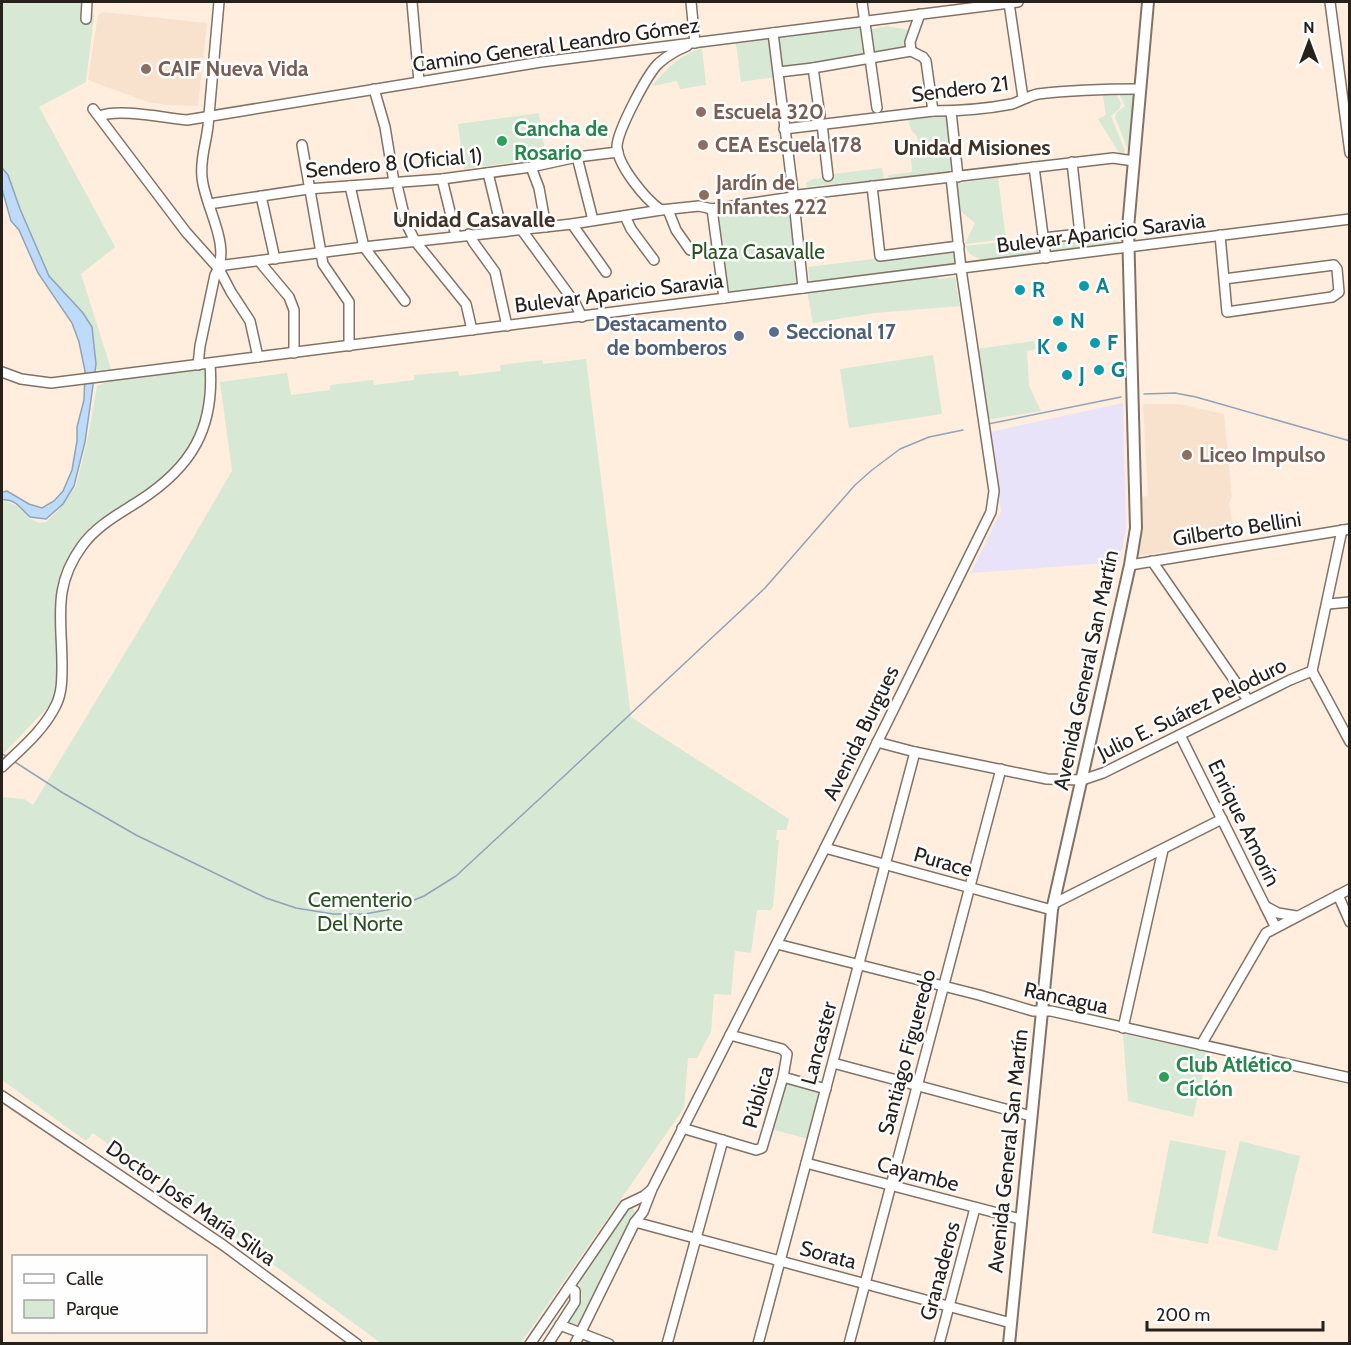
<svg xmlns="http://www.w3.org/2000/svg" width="1351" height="1345" font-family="Cabin,sans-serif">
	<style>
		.built { fill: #f9e2cd }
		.industrial { fill: #e8e3f9 }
		.green { fill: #d7e8d4 }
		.water { fill: #bedbf9; stroke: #91a3b7; stroke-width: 1.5 }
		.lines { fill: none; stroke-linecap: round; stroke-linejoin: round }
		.stream { stroke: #91a3b7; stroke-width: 1.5 }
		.minor-casing { stroke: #827265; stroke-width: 12 }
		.major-casing { stroke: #827265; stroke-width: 14 }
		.minor { stroke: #fff; stroke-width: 9 }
		.major { stroke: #fff; stroke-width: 10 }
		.education-dot { fill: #8d6e63; stroke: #fefefe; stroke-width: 2 }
		.leisure-dot { fill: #2e9e5b; stroke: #fefefe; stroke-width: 2 }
		.culture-dot { fill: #0f9aa8; stroke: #fefefe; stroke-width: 2 }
		.service-dot { fill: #5c6f8a; stroke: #fefefe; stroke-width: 2 }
		.labels { text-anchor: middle; stroke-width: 5; stroke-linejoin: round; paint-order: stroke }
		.street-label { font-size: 21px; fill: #27211c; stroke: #fefefe }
		.education-label { font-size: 21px; font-weight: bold; fill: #785e54; stroke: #fefefe; text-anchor: start }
		.leisure-label { font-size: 21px; font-weight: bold; fill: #27864d; stroke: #fefefe; text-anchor: start }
		.park-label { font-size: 21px; fill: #2a5024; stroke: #fefefe }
		.culture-label { font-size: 21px; font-weight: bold; fill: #0d838f; stroke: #fefefe; text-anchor: start }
		.service-label { font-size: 21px; font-weight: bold; fill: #4e5e75; stroke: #fefefe; text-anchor: end }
		.neighbourhood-label { font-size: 22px; font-weight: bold; fill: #3f3125; stroke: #fefefe }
	</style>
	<rect width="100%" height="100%" fill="#ffedde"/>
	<g class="built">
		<path d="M103,12L207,23L198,106L167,105L148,102L88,80L98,15Z"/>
		<path d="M1143,404H1178L1224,414L1232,497L1229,502L1234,534L1182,543L1183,549L1138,556L1141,531V497L1148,496Z"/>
	</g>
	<path class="industrial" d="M1123,403L1126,529L1119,562L971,573L1001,511L990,432Z"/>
	<g class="green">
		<path d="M2,2H87L94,15L86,82L39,107L115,247L81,274L111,369L96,370L92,327L83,313L49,276L20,209L8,175L2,168Z"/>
		<path d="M862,25L866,56L781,68L777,37Z"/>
		<path d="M887,26L909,30L904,50L873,52L869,30Z"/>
		<path d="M770,38L775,77L741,82L736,43Z"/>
		<path d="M702,49L706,85L680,89L677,81L652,86C664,71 683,52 702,49Z"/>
		<path d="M1102,91H1121L1117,96L1121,103L1120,108L1111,116L1125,151L1122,155L1120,154L1098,119L1106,115Z"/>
		<path d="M1134,91L1128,150L1115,117L1116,113L1125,106L1120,96L1122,93Z"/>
		<path d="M539,113L546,158L464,169L458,124Z"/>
		<path d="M947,114L954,170L889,179L888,175L912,172L911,157L919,154L917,136L912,131L907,118Z"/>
		<path d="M882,168L884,179L807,187L806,183L813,179L832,177L833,174Z"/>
		<path d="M998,178L1006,239L965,244L975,223L959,210L957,183Z"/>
		<path d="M781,202H788L790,205L799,285L730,292L727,290L717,218L720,211L726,209L727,213L750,210L749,206L767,204L768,208L781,206Z"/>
		<path d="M1120,230L1119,243L1053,251L1052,239Z"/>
		<path d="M1038,238L1040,250L1038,253C1017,256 975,271 965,246Z"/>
		<path d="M955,249L957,265L810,284L808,267Z"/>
		<path d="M935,276L940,279L955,277L960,306L875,313L813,323L807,291Z"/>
		<path d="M1034,341L1036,349L1027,351L1029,386L1041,411L987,420L976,349Z"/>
		<path d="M933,355L942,414L849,428L840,369Z"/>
		<path d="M586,359L631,717L789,819L786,830H777L776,840H779L773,906L771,910H757L751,953L735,951L731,995L714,994L711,1032L697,1058H688L684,1108L521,1343H381L93,1133L86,1141L2,1080V797L24,799L33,805L148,615L232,471L220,382L287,373L291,395L330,390V385L373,380L374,385L414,380V375L458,371L459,376L501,371L500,365L542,360L543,364Z"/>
		<path d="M204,369L206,374L203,416L189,449L159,483L98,521L84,536L61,574L56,592L55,607L61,686L48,707L2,755V502L6,501L17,506L29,518L39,523L46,522L57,512L76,486L87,442L97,386L113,379Z"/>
		<path d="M1123,1034L1208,1052L1193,1117L1128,1101Z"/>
		<path d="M784,1080L822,1090L809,1139L770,1129Z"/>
		<path d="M1170,1140L1226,1151L1208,1244L1152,1233Z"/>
		<path d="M1240,1141L1300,1156L1277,1251L1217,1236Z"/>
		<path d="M632,1207L636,1214L583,1319L577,1327L568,1324V1320L582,1300L579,1280L627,1208Z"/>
	</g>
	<path class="water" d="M2,168L8,175L20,209L49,276L83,313L92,327L96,364L85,442L74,486L63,504L46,519L30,517C21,509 15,498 2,500V492L7,491L29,504L42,508L54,501L63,491L72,470L77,441V427L84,400L85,371L79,342L72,323L38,273L19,230L11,221L2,189Z"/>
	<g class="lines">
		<g class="stream">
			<path d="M1144,394L1175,393L1196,397L1350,441"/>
			<path d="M988,424L1121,397"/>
			<path d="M2,754L6,756"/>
			<path d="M15,762L63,793L136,835L266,898L296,908L333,914H365L392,909L424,896L456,876L562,778L765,588L855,485L872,470L900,449L929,437L963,430"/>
		</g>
		<g class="minor-casing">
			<g id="minor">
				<path d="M412,2L419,82"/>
				<path d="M691,2L695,43"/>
				<path d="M862,2L877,108"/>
				<path d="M1330,2L1350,153"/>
				<path d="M1009,3L1023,98"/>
				<path d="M86,19L87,2"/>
				<path d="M773,33L793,192L803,288"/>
				<path d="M911,51L910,42L920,14"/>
				<path d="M813,68L820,116"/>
				<path d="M779,72L813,68L911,51L923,57L926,61L933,111"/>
				<path d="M374,89L385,127L394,182"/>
				<path d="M93,109L186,232L219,269L231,292L250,321L258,357"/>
				<path d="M951,111L958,177"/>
				<path d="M99,116C120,108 164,118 187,120L541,62L1018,2"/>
				<path d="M822,124L828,176"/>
				<path d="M784,129L933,111C959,111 986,109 1012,104C1021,101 1028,96 1038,94C1072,90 1106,89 1140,89"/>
				<path d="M302,145L323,264L349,302V346"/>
				<path d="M577,157L593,220"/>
				<path d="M531,167L539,188L546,227"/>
				<path d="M1034,167L1046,258"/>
				<path d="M488,173L502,231"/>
				<path d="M442,179L456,236"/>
				<path d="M350,186L364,247L405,301"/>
				<path d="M872,186L880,256L959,246"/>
				<path d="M398,189L406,223L415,241L466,304L472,330"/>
				<path d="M261,196L275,259"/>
				<path d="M209,204L308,189L442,179L531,167L577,157L618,152"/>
				<path d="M712,209L724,298"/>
				<path d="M661,210C646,200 617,165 617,146C618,130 647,74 659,63C667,56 677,50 687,46"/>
				<path d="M668,210L676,230L690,250"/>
				<path d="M625,216L631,229L654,260"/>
				<path d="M572,224L606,272"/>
				<path d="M521,229L575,303L582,317"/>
				<path d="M469,234L474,243L495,272L507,326"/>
				<path d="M1220,235L1227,312L1332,297L1339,292L1337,269L1334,265L1224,279"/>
				<path d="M1043,238L1080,234L1072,162"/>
				<path d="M259,261L289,297L294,310V353"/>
				<path d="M219,269L225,265L364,247L572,224L661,210L699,206L712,209L793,197L798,195L1113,158L1134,161"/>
				<path d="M198,365L200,346L215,275C233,246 204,206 202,177C200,159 206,144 208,126C212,85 215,43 219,2"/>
				<path d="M2,372L21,379L51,383L1350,219"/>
				<path d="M1342,530L1312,671L1350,742"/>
				<path d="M1152,561L1248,700"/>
				<path d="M1130,565L1350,529"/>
				<path d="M1328,604L1350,602"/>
				<path d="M1180,735L1275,926"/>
				<path d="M877,742L915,752L1047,779L1082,780L1103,773L1290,680L1312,671"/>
				<path d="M2,767C21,749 44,730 56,705C62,693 62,679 62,665C62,619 52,587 82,546C96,526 119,514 139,501C192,467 215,428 210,364"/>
				<path d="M825,848L1052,910"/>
				<path d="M1338,895L1350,922"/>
				<path d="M1053,904L1222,819"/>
				<path d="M1265,906L1278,913L1296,916"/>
				<path d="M777,944L979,995L1033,1011H1051L1350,1078"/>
				<path d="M1123,1028L1163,850"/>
				<path d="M1201,1045L1266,933L1350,889"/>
				<path d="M833,1063L1031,1116"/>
				<path d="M783,1077L826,1089"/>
				<path d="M2,1096L223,1245L357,1344"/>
				<path d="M682,1128L756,1150L762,1148L783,1077L787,1054L782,1049L730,1035"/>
				<path d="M806,1163L1020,1219"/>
				<path d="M635,1222L1011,1323"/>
				<path d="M560,1325L609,1344"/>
				<path d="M530,1344L625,1205L644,1196L651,1190"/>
				<path d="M548,1344L575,1302V1291L569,1287"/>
				<path d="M575,1344L635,1222L643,1212L652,1189L822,854L991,512L994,491L961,269L951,177"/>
				<path d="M667,1344L723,1140"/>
				<path d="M758,1344L915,752"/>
				<path d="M849,1344L1001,769"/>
				<path d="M939,1344L975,1208"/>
			</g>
		</g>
		<g class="major-casing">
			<path id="major" d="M1009,1344L1052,910L1130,565L1136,528L1128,228L1148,2"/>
		</g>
		<use href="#minor" class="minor"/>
		<use href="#major" class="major"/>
	</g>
	<g class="education-dot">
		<circle cx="146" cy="69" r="6"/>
		<circle cx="701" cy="112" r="6"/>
		<circle cx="703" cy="145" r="6"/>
		<circle cx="704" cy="195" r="6"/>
		<circle cx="1187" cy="455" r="6"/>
	</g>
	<g class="leisure-dot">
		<circle cx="502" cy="141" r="6"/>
		<circle cx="1164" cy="1077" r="6"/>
	</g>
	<g class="culture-dot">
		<circle cx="1084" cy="286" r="6"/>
		<circle cx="1020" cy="290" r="6"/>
		<circle cx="1058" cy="321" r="6"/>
		<circle cx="1095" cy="343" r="6"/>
		<circle cx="1062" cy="347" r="6"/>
		<circle cx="1099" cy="370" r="6"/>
		<circle cx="1067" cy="375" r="6"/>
	</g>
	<g class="service-dot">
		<circle cx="774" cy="332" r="6"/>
		<circle cx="739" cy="336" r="6"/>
	</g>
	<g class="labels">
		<g class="street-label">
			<text transform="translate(556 45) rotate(-8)" y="7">Camino General Leandro Gómez</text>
			<text transform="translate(960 89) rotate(-7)" y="7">Sendero 21</text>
			<text transform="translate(394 163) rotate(-5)" y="7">Sendero 8 (Oficial 1)</text>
			<text transform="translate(1101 233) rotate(-7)" y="7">Bulevar Aparicio Saravia</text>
			<text transform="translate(619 293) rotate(-7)" y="7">Bulevar Aparicio Saravia</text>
			<text transform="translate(1237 529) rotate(-9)" y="7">Gilberto Bellini</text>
			<text transform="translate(1086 670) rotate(-78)" y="7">Avenida General San Martín</text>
			<text transform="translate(1192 709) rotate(-26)" y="7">Julio E. Suárez Peloduro</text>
			<text transform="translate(861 733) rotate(-64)" y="7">Avenida Burgues</text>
			<text transform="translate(1244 823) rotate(64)" y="7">Enrique Amorín</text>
			<text transform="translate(943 862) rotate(16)" y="7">Purace</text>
			<text transform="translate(1066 998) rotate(12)" y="7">Rancagua</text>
			<text transform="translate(819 1043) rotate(-75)" y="7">Lancaster</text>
			<text transform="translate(907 1052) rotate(-75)" y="7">Santiago Figueredo</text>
			<text transform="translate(758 1097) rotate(-74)" y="7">Pública</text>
			<text transform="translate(1008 1151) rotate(-84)" y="7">Avenida General San Martín</text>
			<text transform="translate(918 1174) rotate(15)" y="7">Cayambe</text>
			<text transform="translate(191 1203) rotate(35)" y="7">Doctor José María Silva</text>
			<text transform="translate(828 1255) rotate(15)" y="7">Sorata</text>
			<text transform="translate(940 1271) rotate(-75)" y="7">Granaderos</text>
		</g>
		<g class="education-label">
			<text x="158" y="76">CAIF Nueva Vida</text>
			<text x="713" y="119">Escuela 320</text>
			<text x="715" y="152">CEA Escuela 178</text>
			<text x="716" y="190">Jardín de<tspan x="716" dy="24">Infantes 222</tspan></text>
			<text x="1199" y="462">Liceo Impulso</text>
		</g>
		<g class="leisure-label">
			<text x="514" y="136">Cancha de<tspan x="514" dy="24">Rosario</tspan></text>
			<text x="1176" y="1072">Club Atlético<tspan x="1176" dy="24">Cíclón</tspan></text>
		</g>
		<g class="park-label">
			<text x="758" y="259">Plaza Casavalle</text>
			<text x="360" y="907">Cementerio<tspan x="360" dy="24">Del Norte</tspan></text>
		</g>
		<g class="culture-label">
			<text x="1096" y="293">A</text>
			<text x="1032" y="297">R</text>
			<text x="1070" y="328">N</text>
			<text x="1107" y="350">F</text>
			<text x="1050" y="354" text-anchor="end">K</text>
			<text x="1111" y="377">G</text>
			<text x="1079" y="382">J</text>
		</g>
		<g class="service-label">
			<text x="727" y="331">Destacamento<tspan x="727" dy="24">de bomberos</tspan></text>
			<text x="786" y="339" text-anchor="start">Seccional 17</text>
		</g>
		<g class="neighbourhood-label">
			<text x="972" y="155">Unidad Misiones</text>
			<text x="474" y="227">Unidad Casavalle</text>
		</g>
	</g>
	<rect width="1351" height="1345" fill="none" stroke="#27211c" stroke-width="6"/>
	<rect x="12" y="1255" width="195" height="78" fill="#fefefe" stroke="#a8a6a4" stroke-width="1.5"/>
	<rect x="24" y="1274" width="30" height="9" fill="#ffffff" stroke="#a8a6a4" stroke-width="1.5"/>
	<text x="66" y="1285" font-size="18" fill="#27211c">Calle</text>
	<rect x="24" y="1300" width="30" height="18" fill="#d7e8d4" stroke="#a8a6a4" stroke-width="1.5"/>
	<text x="66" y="1315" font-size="18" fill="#27211c">Parque</text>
	<g transform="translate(1309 42)" stroke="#fefefe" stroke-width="4.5" paint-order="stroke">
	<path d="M0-4.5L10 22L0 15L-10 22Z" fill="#27211c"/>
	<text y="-9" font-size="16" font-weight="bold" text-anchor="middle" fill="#27211c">N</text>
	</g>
	<path d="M1147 1321v9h176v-9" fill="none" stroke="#27211c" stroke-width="3"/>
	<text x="1156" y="1321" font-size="18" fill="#27211c" stroke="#fefefe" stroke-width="4.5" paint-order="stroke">200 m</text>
</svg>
